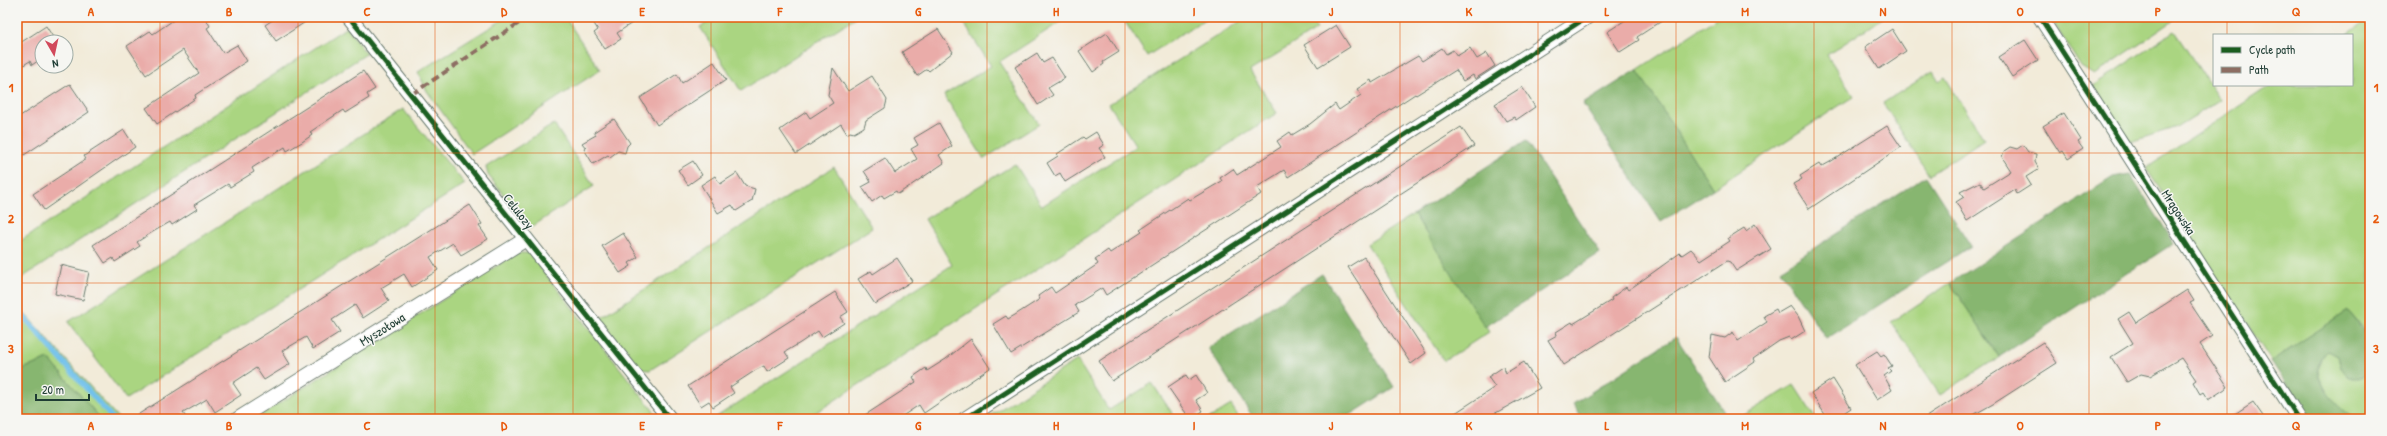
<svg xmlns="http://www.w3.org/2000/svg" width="2387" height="436" font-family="'Patrick Hand',sans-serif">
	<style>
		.green { fill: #aad581; stroke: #64895a }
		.forest { fill: #87b66f; stroke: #537a52 }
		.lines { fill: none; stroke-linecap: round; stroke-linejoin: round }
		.stream { stroke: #71c1ec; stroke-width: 5.5 }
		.building { fill: #eaaca9 }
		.street-casing { stroke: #697a6e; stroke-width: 16 }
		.street { stroke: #fff; stroke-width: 14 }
		.quiet { stroke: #8d6e63; stroke-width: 4; stroke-dasharray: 8 4; stroke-linecap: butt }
		.cycleway-casing { stroke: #f6f6f2; stroke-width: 8 }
		.cycleway { stroke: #1b5e20; stroke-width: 5 }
		.grid { fill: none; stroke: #e8590c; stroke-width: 1; stroke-opacity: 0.55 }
		.labels { text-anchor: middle; stroke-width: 3; stroke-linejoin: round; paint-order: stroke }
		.street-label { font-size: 13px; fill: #1f3d34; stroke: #f6f6f2 }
		.neatline { fill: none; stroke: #e8590c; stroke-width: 1.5 }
		.grid-label { font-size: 13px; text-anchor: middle; font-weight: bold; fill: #e8590c }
	</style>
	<rect width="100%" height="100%" fill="#f6f6f2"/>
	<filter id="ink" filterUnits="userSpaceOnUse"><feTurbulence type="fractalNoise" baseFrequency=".025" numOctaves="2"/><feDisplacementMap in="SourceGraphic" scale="8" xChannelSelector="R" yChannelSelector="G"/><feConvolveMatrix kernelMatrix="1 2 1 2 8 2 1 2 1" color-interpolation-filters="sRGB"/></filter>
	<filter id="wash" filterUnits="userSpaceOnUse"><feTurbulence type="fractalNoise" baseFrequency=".012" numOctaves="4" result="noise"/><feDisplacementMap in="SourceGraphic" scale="16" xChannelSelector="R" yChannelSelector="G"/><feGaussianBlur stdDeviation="0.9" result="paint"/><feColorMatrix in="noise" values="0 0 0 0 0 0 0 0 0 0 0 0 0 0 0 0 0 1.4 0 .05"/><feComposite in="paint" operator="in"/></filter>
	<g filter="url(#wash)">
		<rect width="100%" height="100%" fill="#f2ebd9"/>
		<g class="green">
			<path d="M507,17H565L600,70L472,154L427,91L418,72Z"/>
			<path d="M716,17H856L741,91L700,27Z"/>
			<path d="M960,17H1068L999,62L1039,124L984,159L944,95L991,66Z"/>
			<path d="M1122,17H1208L1147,56Z"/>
			<path d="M1247,17H1309L1317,29L1250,71L1277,113L806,419H713L952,265L925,219L1015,164L1042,206L1136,146L1109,104Z"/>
			<path d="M1718,17H1884L1827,55L1854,96L1713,189L1637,70Z"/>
			<path d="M2050,17H2179L2094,75L2081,67Z"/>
			<path d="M2370,19V419C2365,419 2359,420 2354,418C2334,411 2305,368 2327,351L2338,356L2341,367L2368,343L2363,328L2348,311L2271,361L2146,168L2271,85H2352V35H2346Z"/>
			<path d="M347,27L366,54L17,281V243Z"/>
			<path d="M2174,31L2220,100L2177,127L2130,142L2091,87Z"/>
			<path d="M1933,71L1939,81L1945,77L1984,139L1929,175L1883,103Z"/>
			<path d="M403,109L465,184L126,399L68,322Z"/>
			<path d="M554,124L594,186L530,228L488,175L486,167Z"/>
			<path d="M834,167L872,228L650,370L635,369L600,318Z"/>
			<path d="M1414,214L1489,332L1444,361L1367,244Z"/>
			<path d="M517,253H529L660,419H254Z"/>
			<path d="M1950,283L1999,357L1940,395L1891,322Z"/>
			<path d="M17,305L119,419H101L49,359L17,371Z"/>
			<path d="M1077,360L1109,410L1152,383L1176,419H985Z"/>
			<path d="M1794,385L1816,419H1747L1744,415Z"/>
			<path d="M1231,405L1240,419H1208Z"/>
		</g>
		<g class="forest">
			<path d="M1637,70L1713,189L1661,222L1583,104Z"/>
			<path d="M1526,141L1600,253L1485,327L1414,214Z"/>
			<path d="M2130,174L2174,243L1999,357L1950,283L2113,177Z"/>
			<path d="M1926,176L1971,246L1826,339L1780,270Z"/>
			<path d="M1322,274L1394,387L1344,419H1254L1208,348Z"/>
			<path d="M2348,311C2365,330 2381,355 2362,378H2348L2341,367L2338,356L2327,351C2302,370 2337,409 2355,419H2309L2271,361Z"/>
			<path d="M1676,337L1724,411L1711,419H1583L1573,404Z"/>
			<path d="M49,359L100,418L101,419H17V371Z"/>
		</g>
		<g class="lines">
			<path class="stream" d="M17,309L113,419"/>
		</g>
		<g id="blocks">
			<g class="building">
				<path d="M178,17H205L210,26L207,28L223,53L237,45L247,61L195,95L196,98L157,124L146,108L199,73L183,50L146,75L127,46L150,31L153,34Z"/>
				<path d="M277,17H313L276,41L265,25Z"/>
				<path d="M590,17H641L617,33L621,39L605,49L594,33L598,30Z"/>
				<path d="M1630,17H1668L1637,37L1639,40L1620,52L1607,32Z"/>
				<path d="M1336,25L1350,47L1318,67L1304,45Z"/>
				<path d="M46,26L56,42H42V58L32,65L30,61L17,69V45Z"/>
				<path d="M938,29L953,52L929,71L927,69L917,76L902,52Z"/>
				<path d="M1892,29L1906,51L1879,69L1865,47Z"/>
				<path d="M1107,33L1119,52L1103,62L1104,64L1093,72L1079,51Z"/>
				<path d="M2025,40L2038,60L2012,77L1999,57Z"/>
				<path d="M1442,48L1446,54L1453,50L1457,56L1470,48L1477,59L1487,53L1495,66L1475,79L1473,75L1463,81L1456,70L1416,95L1415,94L1288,177L1284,170L1257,187L1261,194L1106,295L1102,288L1075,305L1079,312L1011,354L993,324L1006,316L1008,319L1015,315L1040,299L1038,296L1051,287L1055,293L1098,264L1095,259L1108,250L1110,253L1142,232L1140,230L1188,198L1190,200L1222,181L1220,178L1233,169L1237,175L1281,147L1277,141L1290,132L1292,135L1310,124L1335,104L1339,110L1361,95L1357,89L1371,80L1372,83L1418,56L1422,61Z"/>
				<path d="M1037,53L1043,63L1052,58L1065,78L1048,88L1053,95L1038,105L1015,67Z"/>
				<path d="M714,62L726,80L657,125L640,98L677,74L682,83Z"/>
				<path d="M833,68L848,91L872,76L887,100L885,108L866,120L864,127L854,133L850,132L847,134L841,124L796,154L780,130L806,112L810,118L833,103L828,95Z"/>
				<path d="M363,71L375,89L367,94L369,98L345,113L343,110L310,132L312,135L302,142L287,151L285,147L252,168L254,172L230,187L228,184L194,205L197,209L172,225L170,222L151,233L137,242L140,246L115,262L113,258L105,263L93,245Z"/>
				<path d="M70,84L89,112L24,155L17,144V118Z"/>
				<path d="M1522,87L1535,107L1516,120L1514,117L1506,121L1495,104Z"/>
				<path d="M2064,113L2081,140L2078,142L2083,149L2068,159L2063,151L2060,153L2043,126Z"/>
				<path d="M614,119L630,143L627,146L625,153L618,151L610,157L608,155L593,164L584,149L586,148L582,143L596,135L594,132Z"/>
				<path d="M939,123L952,146L939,155L944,163L898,194L896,191L884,198L882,195L872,202L862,187L871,182L864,171L885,158L895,173L917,159L911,149L918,145L914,138Z"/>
				<path d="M1887,126L1901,147L1809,209L1793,184L1802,179L1800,176L1819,164L1821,167L1830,162Z"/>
				<path d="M1461,127L1474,146L1112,381L1099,361Z"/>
				<path d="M124,130L135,147L44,210L33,194L86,159L84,156Z"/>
				<path d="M1096,132L1104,145L1099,148L1105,157L1065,182L1060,173L1055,176L1047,163L1058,156L1057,154L1083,137L1085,139Z"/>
				<path d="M2023,145L2028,152L2036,154L2035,162L2039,169L2026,177L2031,185L2017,194L2015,190L1967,221L1956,202L1964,197L1960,192L1980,182L1984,188L2011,171L2002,157L2004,151L2010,147L2017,149Z"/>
				<path d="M693,161L702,175L688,185L678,170Z"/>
				<path d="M737,173L745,186L755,189L752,201L736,211L732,205L718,213L701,185L715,176L720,184Z"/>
				<path d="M470,205L482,224L479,226L488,239L461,255L453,243L430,257L438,270L412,287L404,274L381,288L389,301L363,318L355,305L332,320L340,332L313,349L306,337L282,351L290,364L264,380L256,368L233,383L241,395L215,412L207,399L183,413L187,419H131Z"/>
				<path d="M1755,224L1771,249L1736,271L1730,262L1727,261L1564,365L1548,340L1557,335L1556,332L1572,322L1573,324L1612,300L1611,298L1626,287L1628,290L1637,284L1680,253L1682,255L1691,249L1701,260L1730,241L1728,238L1744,228L1746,231Z"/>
				<path d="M623,233L638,257L629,263L631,266L620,273L602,246Z"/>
				<path d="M1364,257L1426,353L1411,364L1348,267Z"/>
				<path d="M897,258L912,281L875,304L858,279L871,271L873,274Z"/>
				<path d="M61,265L89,272L83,300L55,294Z"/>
				<path d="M2187,290L2194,301L2190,303L2212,336L2200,344L2228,387L2208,400L2203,392L2200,394L2193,382L2196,380L2181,358L2150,376L2141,374L2127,382L2111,357L2133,343L2118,319L2129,312L2136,323Z"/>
				<path d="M835,292L848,312L840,317L844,323L822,337L818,331L800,343L785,352L789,358L767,372L764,366L756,370L730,387L734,393L713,407L709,401L701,406L688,386Z"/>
				<path d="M1790,306L1798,316L1805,331L1791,340L1789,337L1779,341L1753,359L1755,362L1725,382L1709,357L1712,335L1725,338L1733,332L1738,341L1767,322L1764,316L1776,309L1778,313Z"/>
				<path d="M971,339L990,368L924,413L919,405L898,419H859L916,382L913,377L926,368L927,371L946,359Z"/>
				<path d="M2043,342L2057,363L1993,404L1966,419H1923Z"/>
				<path d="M1877,351L1881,356L1884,354L1892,366L1888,368L1891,371L1884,376L1892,390L1877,400L1855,365Z"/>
				<path d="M1524,362L1540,388L1485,419H1446L1495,387L1488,377L1503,367L1506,373Z"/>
				<path d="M1186,375L1189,380L1196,375L1207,393L1196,400L1203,411L1190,419L1168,387Z"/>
				<path d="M1833,379L1851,408L1845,412L1843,418L1826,416L1811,393Z"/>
				<path d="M2253,402L2265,419H2227Z"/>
			</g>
		</g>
	</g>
	<g filter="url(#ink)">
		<use href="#blocks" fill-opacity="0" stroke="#697a6e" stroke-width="1"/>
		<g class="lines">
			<g class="street-casing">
				<g id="street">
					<path d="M349,17L670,419"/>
					<path d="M2040,17L2299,419"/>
					<path d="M238,419L526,239"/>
					<path d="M965,419L1587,17"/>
				</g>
			</g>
			<use href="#street" class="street"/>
			<path class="quiet" d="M412,94L528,17"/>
			<g class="cycleway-casing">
				<g id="cycleway">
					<path d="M349,17L670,419"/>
					<path d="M2040,17L2299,419"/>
					<path d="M965,419L1587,17"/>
				</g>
			</g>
			<use href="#cycleway" class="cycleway"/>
		</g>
	</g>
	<path class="grid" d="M160,17V419M298,17V419M435,17V419M573,17V419M711,17V419M849,17V419M987,17V419M1125,17V419M1262,17V419M1400,17V419M1538,17V419M1676,17V419M1814,17V419M1952,17V419M2089,17V419M2227,17V35M2227,85V419M17,153H2370M17,283H2370"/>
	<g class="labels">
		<g class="street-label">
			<text transform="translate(519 211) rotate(52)" y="5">Celulozy</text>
			<text transform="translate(2179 212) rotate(57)" y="5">Mrągowska</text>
			<text transform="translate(382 329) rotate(-32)" y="5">Myszołowa</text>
		</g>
	</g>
	<rect width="2387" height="436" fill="none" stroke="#f6f6f2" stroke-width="44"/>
	<rect x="2213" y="34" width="140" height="52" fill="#f6f6f2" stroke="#a0aca6"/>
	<rect x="2221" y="47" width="20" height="6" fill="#1b5e20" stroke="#a0aca6"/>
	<text x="2249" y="54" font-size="12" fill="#1f3d34">Cycle path</text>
	<rect x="2221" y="67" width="20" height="6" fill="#8d6e63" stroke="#a0aca6"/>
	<text x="2249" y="74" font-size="12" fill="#1f3d34">Path</text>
	<g transform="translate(54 54) rotate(171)"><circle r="19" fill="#f6f6f2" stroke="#a0aca6"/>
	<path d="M0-3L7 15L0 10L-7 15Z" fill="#d1495b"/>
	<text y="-6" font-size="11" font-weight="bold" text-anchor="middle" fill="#1f3d34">N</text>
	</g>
	<path d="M36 394v6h53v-6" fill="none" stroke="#1f3d34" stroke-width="2"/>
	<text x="42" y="394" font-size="12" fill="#1f3d34" stroke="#f6f6f2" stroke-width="3" paint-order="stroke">20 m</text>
	<rect x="22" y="22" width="2343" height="392" class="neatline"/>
	<g class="grid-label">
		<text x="91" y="16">A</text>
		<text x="229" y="16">B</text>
		<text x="367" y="16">C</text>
		<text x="504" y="16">D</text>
		<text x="642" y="16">E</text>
		<text x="780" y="16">F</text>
		<text x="918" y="16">G</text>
		<text x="1056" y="16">H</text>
		<text x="1194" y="16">I</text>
		<text x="1331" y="16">J</text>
		<text x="1469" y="16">K</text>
		<text x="1607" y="16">L</text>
		<text x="1745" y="16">M</text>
		<text x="1883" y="16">N</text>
		<text x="2020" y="16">O</text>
		<text x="2158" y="16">P</text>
		<text x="2296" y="16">Q</text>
		<text x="11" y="92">1</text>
		<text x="2376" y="92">1</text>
		<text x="11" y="223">2</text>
		<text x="2376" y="223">2</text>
		<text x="11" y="353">3</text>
		<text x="2376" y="353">3</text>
		<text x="91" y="430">A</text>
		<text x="229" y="430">B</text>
		<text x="367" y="430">C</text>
		<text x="504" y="430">D</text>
		<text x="642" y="430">E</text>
		<text x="780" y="430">F</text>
		<text x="918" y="430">G</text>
		<text x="1056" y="430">H</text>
		<text x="1194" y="430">I</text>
		<text x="1331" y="430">J</text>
		<text x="1469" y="430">K</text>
		<text x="1607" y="430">L</text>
		<text x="1745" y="430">M</text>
		<text x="1883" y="430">N</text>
		<text x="2020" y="430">O</text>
		<text x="2158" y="430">P</text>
		<text x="2296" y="430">Q</text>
	</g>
</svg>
